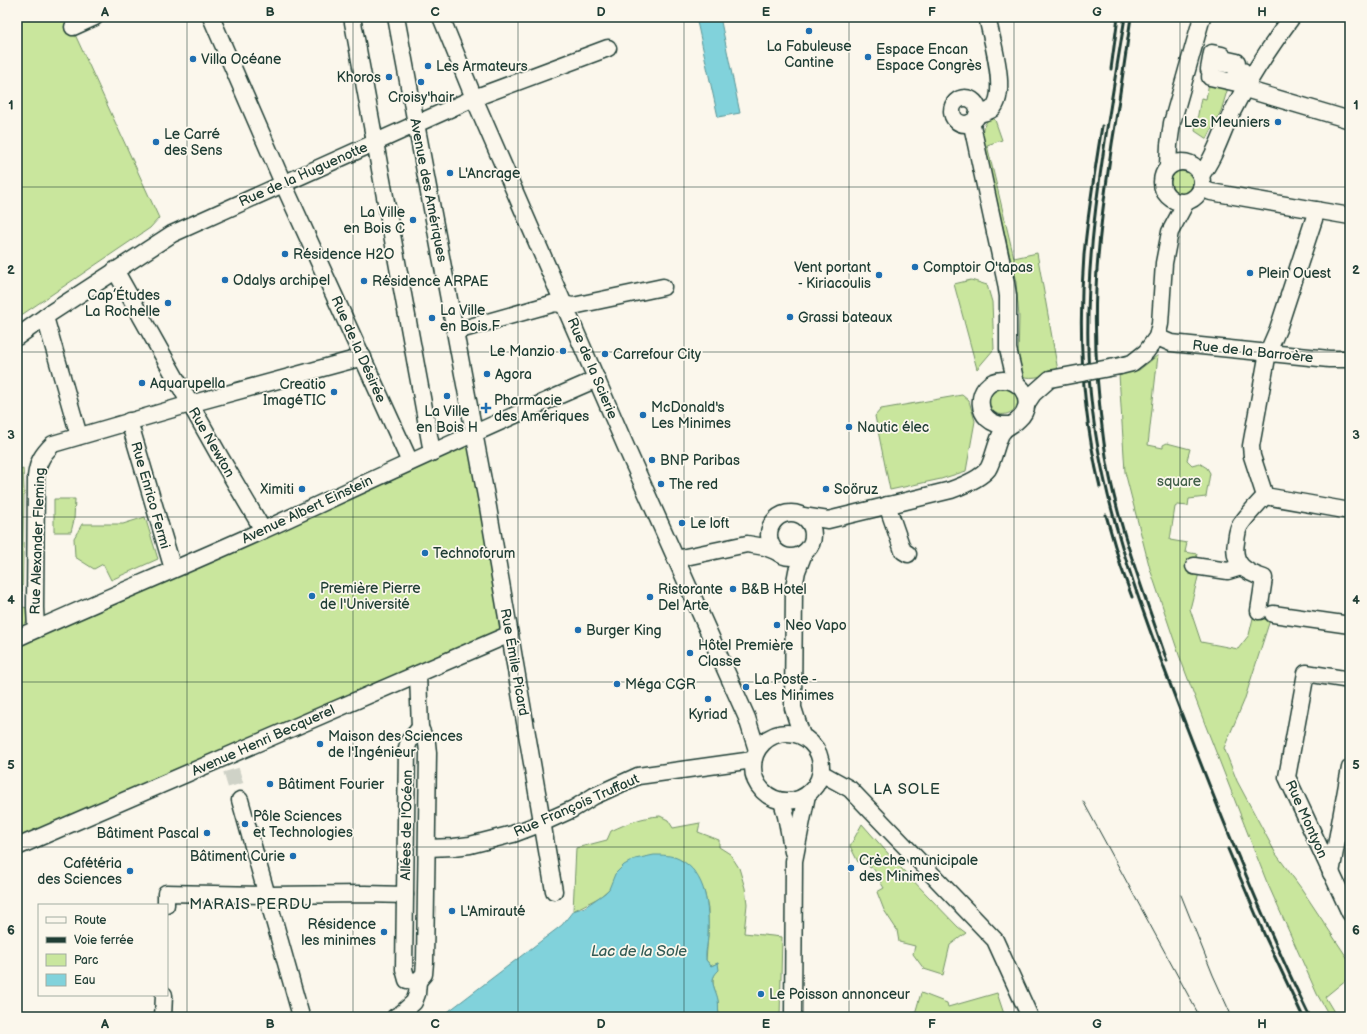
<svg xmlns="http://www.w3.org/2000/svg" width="1367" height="1034" font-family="'Balsamiq Sans',sans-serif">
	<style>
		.green { fill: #c9e69d; stroke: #749268 }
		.water { fill: #81d2db; stroke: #5a9698 }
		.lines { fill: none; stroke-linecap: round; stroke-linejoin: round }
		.minor-tunnel { stroke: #cfd2c7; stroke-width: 16; stroke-dasharray: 16 8; stroke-linecap: butt }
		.minor-casing { stroke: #1f3d34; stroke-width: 19 }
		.minor { stroke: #fbf7ec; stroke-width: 16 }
		.tram { stroke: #1f3d34; stroke-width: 1 }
		.rail { stroke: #1f3d34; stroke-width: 3 }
		.minor-bridge-casing { stroke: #1f3d34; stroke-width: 19; stroke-linecap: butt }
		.minor-bridge { stroke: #fbf7ec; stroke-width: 16 }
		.grid { fill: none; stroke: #1f3d34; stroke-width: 1; stroke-opacity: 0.55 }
		.poi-dot { fill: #1f6fb2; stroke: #fbf7ec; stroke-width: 1.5 }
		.labels { text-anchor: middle; stroke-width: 3.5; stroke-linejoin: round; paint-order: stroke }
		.poi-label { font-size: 14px; fill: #1f3d34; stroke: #fbf7ec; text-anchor: start }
		.street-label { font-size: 14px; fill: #1f3d34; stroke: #fbf7ec }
		.park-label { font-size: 14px; fill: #415f49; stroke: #fbf7ec }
		.neighbourhood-label { font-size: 15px; letter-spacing: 1px; fill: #1f3d34; stroke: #fbf7ec }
		.water-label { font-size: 15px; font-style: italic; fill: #335b55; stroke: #fbf7ec }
		.neatline { fill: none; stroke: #1f3d34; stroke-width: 1.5 }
		.grid-label { font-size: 13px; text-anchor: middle; font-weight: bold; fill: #1f3d34 }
	</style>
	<rect width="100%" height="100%" fill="#fbf7ec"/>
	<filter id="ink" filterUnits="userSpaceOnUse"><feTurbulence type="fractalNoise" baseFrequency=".025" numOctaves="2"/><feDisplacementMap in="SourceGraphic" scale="8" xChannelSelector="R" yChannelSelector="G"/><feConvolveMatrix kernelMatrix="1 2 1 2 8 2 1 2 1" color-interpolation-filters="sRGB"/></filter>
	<g filter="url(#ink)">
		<g class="green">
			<path d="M17,17H67L159,218L150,228L17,318Z"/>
			<path d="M1210,77L1230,81L1221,111L1207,139L1195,131L1201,98L1206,99Z"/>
			<path d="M990,116L995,120L1002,140L987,145L1014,258L1037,253L1058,371C1047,375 1033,380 1021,376L1018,360L1019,317L1016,282L982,137L983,128Z"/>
			<circle cx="1181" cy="183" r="12"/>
			<path d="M971,280L987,285L992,302L994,349L977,369L954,284Z"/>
			<path d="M1158,355L1148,445L1163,448V445L1167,443L1190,449L1187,460L1192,465L1199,463L1207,468L1210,473L1206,497L1189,499L1188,506L1178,505L1175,507L1170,540L1187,543L1185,552L1197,554L1193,571L1199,573L1190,609L1201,642L1238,649L1249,635L1253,618L1270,620L1244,701L1224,748L1237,781L1276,854L1301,888L1350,962V982L1347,979L1325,997L1337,1017H1330L1317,994L1266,880L1205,724L1179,655L1150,569L1125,472L1119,374L1139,370Z"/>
			<path d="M1008,385C1011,388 1015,391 1017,394C1024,410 1000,424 988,406L991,389Z"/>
			<path d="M962,395L969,401L975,421L966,471L941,479L890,490L875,416L881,409Z"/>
			<path d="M474,433L510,634L17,847V638Z"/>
			<path d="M23,469L24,491L22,607L29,608C29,618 27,625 17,630V471Z"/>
			<path d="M54,499H75L74,520L71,532H54Z"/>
			<path d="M145,517L158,559L111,580L103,564L94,569L75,557L74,538L82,524H123Z"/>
			<path d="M660,816L668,820L673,828L700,823L698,832L719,840V847L730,854L739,868L745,888L747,904L744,933L782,937L780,1017H719L718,1001L713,984V979L718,963L711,966L706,960L708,936V909L704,890L609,889L600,897L573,911L576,848L607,840L611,831C628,823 642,817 660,816Z"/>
			<path d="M862,824L900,867L958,927L966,933L950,945L943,975L924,969L913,954L915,946L899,942L897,930L884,910L877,892L884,888L879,880L881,879L872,867L870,868L869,866L870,864L866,857L858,862L850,846Z"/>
			<path d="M921,993L947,1003L948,1007L997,993L1005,1017H914Z"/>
		</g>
		<g class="water">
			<path d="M696,17H720L740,113L718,117Z"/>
			<path d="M654,855C662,855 671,855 679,859C707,873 709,908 708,935C708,943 705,952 706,960L711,966L718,963L719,970C707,981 716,988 718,1000C719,1006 718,1011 719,1017H441L562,925L573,911L585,907L605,893L609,889L615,874L624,865L635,859Z"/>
		</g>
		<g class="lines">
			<path class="minor-tunnel" d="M231,770L240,800"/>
			<g class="minor-casing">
				<g id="minor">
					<path d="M211,17L283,183L410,462"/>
					<path d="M352,17L432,452"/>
					<path d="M396,17L488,507L554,891"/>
					<path d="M441,17L474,98L626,447L747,718L757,750"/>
					<path d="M73,27L95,17"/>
					<path d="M1212,53L1222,55L1221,63L1227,64L1228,60L1237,62L1236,70L1243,71L1237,83L1210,77L1211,70L1209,69Z"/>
					<path d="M1245,89L1350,120"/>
					<circle cx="965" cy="111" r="13"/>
					<path d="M977,115C982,113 988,112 992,109C1009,94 991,37 987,17"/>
					<path d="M970,123L973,130L1006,283L1008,296V349L1016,383"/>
					<circle cx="1182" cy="182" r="20"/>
					<path d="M1168,166L1169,145L1172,123L1202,17"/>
					<path d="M1201,175C1215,157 1221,134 1231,114C1248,80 1269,48 1292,17"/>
					<path d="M1201,188L1211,192L1350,216"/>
					<path d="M1317,210L1278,329L1268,352L1251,446L1252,456L1265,496L1350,511"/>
					<path d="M115,270L220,457L263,530"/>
					<path d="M45,317L79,436"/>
					<path d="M456,331L555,303L573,306L663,287"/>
					<path d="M17,337L49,314L172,234L474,98L608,48"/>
					<path d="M1157,337L1171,343L1181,344L1329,359H1350"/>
					<path d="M1120,366L1132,363L1146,352L1157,337L1160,324L1164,263L1170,232L1186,202"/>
					<path d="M1027,403L1033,394L1050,379"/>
					<path d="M129,421L173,569"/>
					<path d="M887,505L903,551L908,554"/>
					<circle cx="791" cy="535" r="22"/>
					<path d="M803,516L828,520L951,490C962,486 980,479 988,469C993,461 996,444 1001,434C1006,425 1013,426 1019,419C1028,411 1029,398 1022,389C1017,383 1011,380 1003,380C973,380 972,427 1008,425"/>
					<path d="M676,559L747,544L765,547L775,551"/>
					<path d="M1194,566L1228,571L1241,567"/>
					<path d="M1259,611L1264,578C1245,572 1232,564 1236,542C1237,535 1237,529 1241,524C1248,514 1257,505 1265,496"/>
					<path d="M1273,614L1350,625"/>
					<path d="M36,629L35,608L36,477C38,461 42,455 53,444L190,404L363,357"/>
					<path d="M17,638C96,602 177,569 257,533C370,481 483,428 597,379"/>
					<path d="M418,674L420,728"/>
					<path d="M1350,680L1306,673L1287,777L1350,913"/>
					<path d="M420,728L427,743L428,753L425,962L424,974L418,981L407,980L404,969L407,748L409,741Z"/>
					<circle cx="787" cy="767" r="34"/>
					<path d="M802,736L793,708L794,587L797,571L804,553"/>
					<path d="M821,773L850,789L995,940L1030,1017"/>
					<path d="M240,800L301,1016"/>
					<path d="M782,801L786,816L793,852"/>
					<path d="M17,847L510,634"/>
					<path d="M427,848L454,847L470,845L513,834L542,823L573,809L594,796L638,776L753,760"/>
					<path d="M1331,873L1350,768"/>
					<path d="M166,905V893L267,895L365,894L405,895"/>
					<path d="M163,1017L164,995"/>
					<path d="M395,1017L402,1013L414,1002L417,994L418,981"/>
					<path d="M793,1017L794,861L807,795"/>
				</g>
			</g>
			<use href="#minor" class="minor"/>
			<g class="tram">
				<path d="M1083,801L1200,1017"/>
				<path d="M1181,895L1213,975L1232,1017"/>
			</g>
			<g class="rail">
				<path d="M1125,17C1106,136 1082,255 1089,376C1097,497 1142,611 1185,723C1223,822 1263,921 1310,1017"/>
				<path d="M1131,17C1125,59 1119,102 1112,144C1105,192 1098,240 1096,288C1094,340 1097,392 1104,443C1114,518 1143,589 1167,661"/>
				<path d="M1111,69L1118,17"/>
				<path d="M1100,487C1082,412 1078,333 1084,255C1088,212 1095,169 1102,126"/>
				<path d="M1106,515L1121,567L1132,597"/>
				<path d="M1228,849L1265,936L1303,1017"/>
			</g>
			<g class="minor-bridge-casing">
				<path id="minor-bridge" d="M1050,379L1120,366"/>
			</g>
			<use href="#minor-bridge" class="minor-bridge"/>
		</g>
	</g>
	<path class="grid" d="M187,17V1017M353,17V1017M518,17V1017M684,17V1017M849,17V1017M1014,17V1017M1180,17V1017M17,187H1350M17,352H1350M17,517H1350M17,682H1350M17,847H1350"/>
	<g class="poi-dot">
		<circle cx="809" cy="31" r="4"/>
		<circle cx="868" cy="57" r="4"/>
		<circle cx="193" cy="59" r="4"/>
		<circle cx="428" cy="66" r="4"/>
		<circle cx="389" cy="77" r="4"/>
		<circle cx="421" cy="82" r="4"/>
		<circle cx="1278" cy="122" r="4"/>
		<circle cx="156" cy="142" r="4"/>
		<circle cx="450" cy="173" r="4"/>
		<circle cx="413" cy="220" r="4"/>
		<circle cx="285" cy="254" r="4"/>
		<circle cx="915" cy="267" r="4"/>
		<circle cx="1250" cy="273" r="4"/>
		<circle cx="879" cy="275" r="4"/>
		<circle cx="225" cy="280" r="4"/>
		<circle cx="364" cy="281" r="4"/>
		<circle cx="168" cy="303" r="4"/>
		<circle cx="790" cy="317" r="4"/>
		<circle cx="432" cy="318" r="4"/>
		<circle cx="563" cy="351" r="4"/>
		<circle cx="605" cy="354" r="4"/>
		<circle cx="487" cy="374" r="4"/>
		<circle cx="142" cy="383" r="4"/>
		<circle cx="334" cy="392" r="4"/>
		<circle cx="447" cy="396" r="4"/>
		<path d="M484 402h4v4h4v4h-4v4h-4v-4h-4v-4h4z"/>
		<circle cx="643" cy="415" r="4"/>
		<circle cx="849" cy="427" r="4"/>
		<circle cx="652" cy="460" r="4"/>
		<circle cx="661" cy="484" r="4"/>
		<circle cx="302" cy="489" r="4"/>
		<circle cx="826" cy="489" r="4"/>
		<circle cx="682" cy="523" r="4"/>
		<circle cx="425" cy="553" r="4"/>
		<circle cx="733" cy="589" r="4"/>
		<circle cx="312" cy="596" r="4"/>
		<circle cx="650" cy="597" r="4"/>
		<circle cx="777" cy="625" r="4"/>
		<circle cx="578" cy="630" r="4"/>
		<circle cx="690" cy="653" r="4"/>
		<circle cx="617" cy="684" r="4"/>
		<circle cx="746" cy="687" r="4"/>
		<circle cx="708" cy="699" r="4"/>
		<circle cx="320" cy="744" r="4"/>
		<circle cx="270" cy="784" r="4"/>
		<circle cx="245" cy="824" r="4"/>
		<circle cx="207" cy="833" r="4"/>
		<circle cx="293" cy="856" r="4"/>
		<circle cx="851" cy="868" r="4"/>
		<circle cx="130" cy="871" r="4"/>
		<circle cx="452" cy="911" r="4"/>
		<circle cx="384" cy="932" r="4"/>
		<circle cx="761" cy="994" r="4"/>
	</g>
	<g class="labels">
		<g class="poi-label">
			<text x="809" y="51" text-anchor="middle">La Fabuleuse<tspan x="809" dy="16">Cantine</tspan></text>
			<text x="876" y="54">Espace Encan<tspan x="876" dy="16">Espace Congrès</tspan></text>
			<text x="201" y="64">Villa Océane</text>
			<text x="436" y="71">Les Armateurs</text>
			<text x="381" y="82" text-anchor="end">Khoros</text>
			<text x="421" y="102" text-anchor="middle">Croisy'hair</text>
			<text x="1270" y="127" text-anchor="end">Les Meuniers</text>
			<text x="164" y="139">Le Carré<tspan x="164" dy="16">des Sens</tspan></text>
			<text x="458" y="178">L'Ancrage</text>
			<text x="405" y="217" text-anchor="end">La Ville<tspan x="405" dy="16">en Bois C</tspan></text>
			<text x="293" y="259">Résidence H2O</text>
			<text x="871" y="272" text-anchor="end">Vent portant<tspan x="871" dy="16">- Kiriacoulis</tspan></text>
			<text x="923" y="272">Comptoir O'tapas</text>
			<text x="1258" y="278">Plein Ouest</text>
			<text x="233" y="285">Odalys archipel</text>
			<text x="372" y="286">Résidence ARPAE</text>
			<text x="160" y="300" text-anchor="end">Cap’Études<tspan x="160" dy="16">La Rochelle</tspan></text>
			<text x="440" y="315">La Ville<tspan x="440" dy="16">en Bois F</tspan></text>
			<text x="798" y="322">Grassi bateaux</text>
			<text x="555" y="356" text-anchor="end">Le Manzio</text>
			<text x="613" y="359">Carrefour City</text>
			<text x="495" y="379">Agora</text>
			<text x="150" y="388">Aquarupella</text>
			<text x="326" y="389" text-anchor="end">Creatio<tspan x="326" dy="16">ImagéTIC</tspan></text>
			<text x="494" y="405">Pharmacie<tspan x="494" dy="16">des Amériques</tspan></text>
			<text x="651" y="412">McDonald's<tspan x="651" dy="16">Les Minimes</tspan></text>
			<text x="447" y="416" text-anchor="middle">La Ville<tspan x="447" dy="16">en Bois H</tspan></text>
			<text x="857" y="432">Nautic élec</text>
			<text x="660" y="465">BNP Paribas</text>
			<text x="669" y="489">The red</text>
			<text x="294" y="494" text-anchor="end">Ximiti</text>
			<text x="834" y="494">Soöruz</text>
			<text x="690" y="528">Le loft</text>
			<text x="433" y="558">Technoforum</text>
			<text x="320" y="593">Première Pierre<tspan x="320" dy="16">de l'Université</tspan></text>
			<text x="658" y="594">Ristorante<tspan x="658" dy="16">Del Arte</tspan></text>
			<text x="741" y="594">B&amp;B Hotel</text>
			<text x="785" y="630">Neo Vapo</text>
			<text x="586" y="635">Burger King</text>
			<text x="698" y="650">Hôtel Première<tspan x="698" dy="16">Classe</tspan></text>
			<text x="754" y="684">La Poste -<tspan x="754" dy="16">Les Minimes</tspan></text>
			<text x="625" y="689">Méga CGR</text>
			<text x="708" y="719" text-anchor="middle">Kyriad</text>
			<text x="328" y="741">Maison des Sciences<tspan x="328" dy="16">de l'Ingénieur</tspan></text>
			<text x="278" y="789">Bâtiment Fourier</text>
			<text x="253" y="821">Pôle Sciences<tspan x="253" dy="16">et Technologies</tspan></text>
			<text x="199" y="838" text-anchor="end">Bâtiment Pascal</text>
			<text x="285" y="861" text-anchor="end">Bâtiment Curie</text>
			<text x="859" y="865">Crèche municipale<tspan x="859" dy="16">des Minimes</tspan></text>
			<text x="122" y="868" text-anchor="end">Cafétéria<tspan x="122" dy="16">des Sciences</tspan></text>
			<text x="460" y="916">L'Amirauté</text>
			<text x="376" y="929" text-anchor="end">Résidence<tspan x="376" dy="16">les minimes</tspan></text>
			<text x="769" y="999">Le Poisson annonceur</text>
		</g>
		<g class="street-label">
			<text transform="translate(303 174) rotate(-24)" y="5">Rue de la Huguenotte</text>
			<text transform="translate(429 190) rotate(79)" y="5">Avenue des Amériques</text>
			<text transform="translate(359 349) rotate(66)" y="5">Rue de la Désirée</text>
			<text transform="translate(1253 351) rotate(6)" y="5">Rue de la Barroère</text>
			<text transform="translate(593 368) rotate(67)" y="5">Rue de la Scierie</text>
			<text transform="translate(212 442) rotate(60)" y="5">Rue Newton</text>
			<text transform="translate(151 495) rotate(74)" y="5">Rue Enrico Fermi</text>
			<text transform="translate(307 509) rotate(-25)" y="5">Avenue Albert Einstein</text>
			<text transform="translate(37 541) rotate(-88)" y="5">Rue Alexander Fleming</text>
			<text transform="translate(515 662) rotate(80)" y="5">Rue Émile Picard</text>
			<text transform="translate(263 740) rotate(-24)" y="5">Avenue Henri Becquerel</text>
			<text transform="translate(576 805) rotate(-24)" y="5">Rue François Truffaut</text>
			<text transform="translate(1307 819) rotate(66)" y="5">Rue Montyon</text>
			<text transform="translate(406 825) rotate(-89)" y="5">Allées de l'Océan</text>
		</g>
		<g class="park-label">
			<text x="1179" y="486">square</text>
		</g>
		<g class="neighbourhood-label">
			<text x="907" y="794">LA SOLE</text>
			<text x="251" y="909">MARAIS PERDU</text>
		</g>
		<g class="water-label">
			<text x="639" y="956">Lac de la Sole</text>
		</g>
	</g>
	<rect width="1367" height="1034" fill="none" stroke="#fbf7ec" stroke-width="44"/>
	<rect x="38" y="904" width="130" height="92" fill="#fbf7ec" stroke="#a3ada2"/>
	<rect x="46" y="917" width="20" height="6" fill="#fbf7ec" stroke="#a3ada2"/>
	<text x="74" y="924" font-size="12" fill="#1f3d34">Route</text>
	<rect x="46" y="937" width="20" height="6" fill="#1f3d34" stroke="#a3ada2"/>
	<text x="74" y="944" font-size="12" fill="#1f3d34">Voie ferrée</text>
	<rect x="46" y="954" width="20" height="12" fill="#c9e69d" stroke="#a3ada2"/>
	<text x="74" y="964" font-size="12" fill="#1f3d34">Parc</text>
	<rect x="46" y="974" width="20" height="12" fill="#81d2db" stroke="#a3ada2"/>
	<text x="74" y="984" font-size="12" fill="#1f3d34">Eau</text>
	<rect x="22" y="22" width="1323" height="990" class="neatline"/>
	<g class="grid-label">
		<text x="105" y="16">A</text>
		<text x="270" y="16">B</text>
		<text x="435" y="16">C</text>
		<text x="601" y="16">D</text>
		<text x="766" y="16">E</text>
		<text x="932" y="16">F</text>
		<text x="1097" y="16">G</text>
		<text x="1262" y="16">H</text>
		<text x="11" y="109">1</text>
		<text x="1356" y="109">1</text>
		<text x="11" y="274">2</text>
		<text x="1356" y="274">2</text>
		<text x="11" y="439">3</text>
		<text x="1356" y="439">3</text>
		<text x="11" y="604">4</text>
		<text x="1356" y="604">4</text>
		<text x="11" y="769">5</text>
		<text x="1356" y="769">5</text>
		<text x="11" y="934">6</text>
		<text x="1356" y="934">6</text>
		<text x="105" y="1028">A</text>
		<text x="270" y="1028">B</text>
		<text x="435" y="1028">C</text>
		<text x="601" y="1028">D</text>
		<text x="766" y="1028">E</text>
		<text x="932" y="1028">F</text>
		<text x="1097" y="1028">G</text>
		<text x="1262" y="1028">H</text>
	</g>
</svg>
